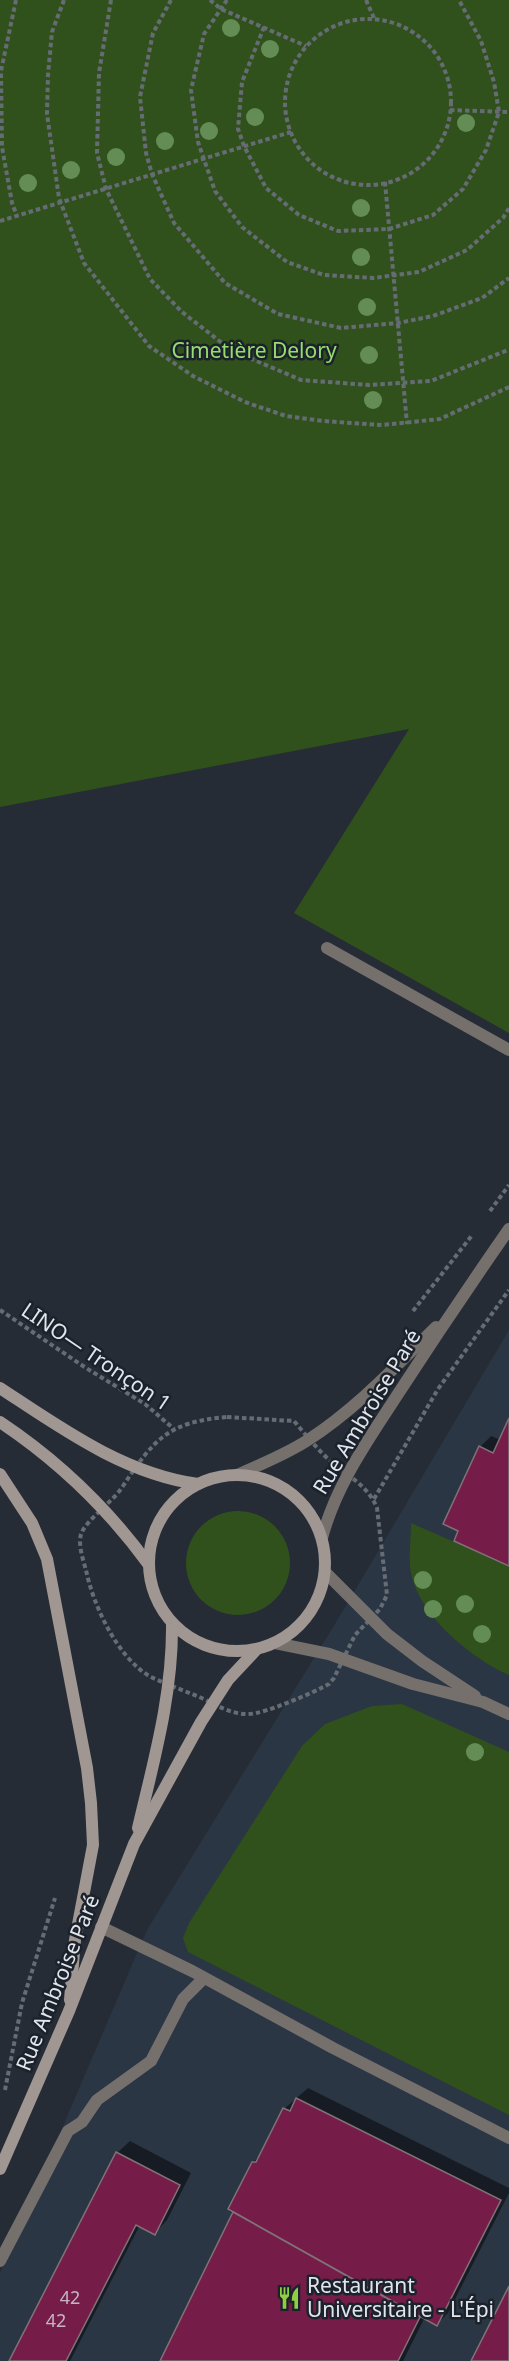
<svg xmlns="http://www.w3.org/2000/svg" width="509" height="2361" font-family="'Noto Sans',sans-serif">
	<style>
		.built { fill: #2b3644 }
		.green { fill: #30511c }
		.shadow { fill: #0007 }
		.building { fill: #751c49; stroke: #807277; stroke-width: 1.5 }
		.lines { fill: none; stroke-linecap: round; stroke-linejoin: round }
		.path { stroke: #666c74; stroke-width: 4; stroke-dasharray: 4.5 3; stroke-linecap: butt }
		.service { stroke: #76706d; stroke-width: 12 }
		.tertiary { stroke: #76706d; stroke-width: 12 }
		.secondary { stroke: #a09692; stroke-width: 12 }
		.tree { fill: #638d54 }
		.labels { text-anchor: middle; stroke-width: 5; stroke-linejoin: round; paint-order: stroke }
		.number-label { font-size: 18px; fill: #c6b4c3 }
		.park-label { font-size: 21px; fill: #96dc6e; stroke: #1c222b }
		.street-label { font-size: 21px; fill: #e1e6ec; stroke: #1c222b }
		.poi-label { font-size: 21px; fill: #e1e6ec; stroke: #1c222b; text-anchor: start }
	</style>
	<rect width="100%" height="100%" fill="#252c35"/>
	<path class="built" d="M509,1330V2361H0V2273L147,1930L341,1614Z"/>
	<g class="green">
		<path d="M0,0H509V1033L294,913L409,729L0,807Z"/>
		<circle cx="238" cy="1563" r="52"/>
		<path d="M411,1523L509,1566V1675C470,1658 413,1611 410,1565C409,1552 411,1537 411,1523Z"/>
		<path d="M402,1704L509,1752V2115L188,1952L183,1938L189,1923L302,1746L325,1724L372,1706Z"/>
	</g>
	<g class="shadow">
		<path d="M509,1422V1564L480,1447L491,1436L501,1440Z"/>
		<path d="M308,2088L509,2188V2193L448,2313L437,2324L425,2317L403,2361H162L235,2211L253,2162L262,2154L284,2109Z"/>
		<path d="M130,2141L191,2173L167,2220L155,2233L140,2225L70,2361H10L117,2153Z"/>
	</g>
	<g class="building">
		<path d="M509,1418V1566L454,1541L458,1531L443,1524L479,1446L493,1453Z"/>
		<path d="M296,2098L501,2200L437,2326L228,2209L252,2162H256L283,2108L290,2111Z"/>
		<path d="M116,2152L180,2185L155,2235L136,2225L66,2361H9Z"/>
		<path d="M233,2212L420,2317L398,2361H160Z"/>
		<path d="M509,2286V2361H471Z"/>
	</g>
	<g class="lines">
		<g class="path">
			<path d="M16,0L1,71L2,147L12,203L17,216"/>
			<path d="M64,0L52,32L48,75L47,114L59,198L84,263L149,346L193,376L245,402L286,416L323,421L382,425L440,419L509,387"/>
			<path d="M111,0L99,73L97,153L106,189L150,279L182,312L231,350L301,380L369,385L431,381L508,350"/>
			<path d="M171,0L153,33L140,97L146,153L152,174L174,223L225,283L278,314L341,328L398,323L433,316L482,298L509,278"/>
			<path d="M210,0L221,9L306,46"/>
			<path d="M227,0L204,34L191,90L198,142L215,191L242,227L287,262L324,275L373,278L419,272L467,250L503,218L509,208"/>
			<path d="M366,0L374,18"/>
			<circle cx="368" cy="102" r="83"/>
			<path d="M264,27L242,82L238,129L244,146L266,188L299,215L338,231L389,229L433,215L463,189L486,150L499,112L494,82L481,41L459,0"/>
			<path d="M450,110L509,112"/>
			<path d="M385,182L407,424"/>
			<path d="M0,221L291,132"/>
			<path d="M490,1211L509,1185"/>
			<path d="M0,1310L86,1368L145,1404L174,1429"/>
			<path d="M413,1311L473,1234"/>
			<path d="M227,1417L294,1421C304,1433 314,1445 325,1456C343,1474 367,1483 377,1508L387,1595L380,1609L355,1635L334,1678L329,1684C315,1692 264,1714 249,1714C230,1715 214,1703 197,1696C182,1690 166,1684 151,1677C118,1659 93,1605 86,1570C83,1560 78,1545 81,1534C86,1520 114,1501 123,1486C154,1439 168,1422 227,1417Z"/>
			<path d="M374,1499L438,1389L509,1290"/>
			<path d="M5,2090L22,2003L55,1898"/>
		</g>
		<g class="service">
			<path d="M327,948L509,1050"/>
			<path d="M101,1927L192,1971L333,2048L509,2138"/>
			<path d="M0,2261L68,2131L82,2122L97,2100L151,2061L183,1999L204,1978"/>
		</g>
		<g class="tertiary">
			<path d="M237,1475C261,1464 285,1455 308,1440C356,1409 395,1367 436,1327"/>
			<path d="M322,1538C336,1485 367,1442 396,1397C433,1340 470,1285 509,1229"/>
			<path d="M325,1572L387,1634L422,1661L475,1696"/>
			<path d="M275,1643L329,1654L413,1684L483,1702L509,1714"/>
		</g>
		<g class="secondary">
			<path d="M0,1388C61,1428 124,1474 198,1484"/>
			<path d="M0,1422C57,1460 109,1510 149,1565"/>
			<path d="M0,1474L32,1523L47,1559L87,1768L91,1803L93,1845L75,1940L70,2000"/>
			<circle cx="237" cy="1563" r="88"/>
			<path d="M138,1828C154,1760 173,1693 172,1623"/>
			<path d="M0,2169L69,2011L134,1844L201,1722L228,1680L256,1650"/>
		</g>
	</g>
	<g class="tree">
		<circle cx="231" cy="28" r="9"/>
		<circle cx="270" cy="49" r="9"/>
		<circle cx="255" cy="117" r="9"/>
		<circle cx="466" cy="123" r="9"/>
		<circle cx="209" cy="131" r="9"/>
		<circle cx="165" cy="141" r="9"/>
		<circle cx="116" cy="157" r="9"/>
		<circle cx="71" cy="170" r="9"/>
		<circle cx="28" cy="183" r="9"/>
		<circle cx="361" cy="208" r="9"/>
		<circle cx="361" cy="257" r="9"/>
		<circle cx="367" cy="307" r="9"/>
		<circle cx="369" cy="355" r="9"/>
		<circle cx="373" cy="400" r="9"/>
		<circle cx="423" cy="1580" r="9"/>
		<circle cx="465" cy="1604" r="9"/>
		<circle cx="433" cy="1609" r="9"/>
		<circle cx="482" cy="1634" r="9"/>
		<circle cx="475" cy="1752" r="9"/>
	</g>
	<defs>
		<g id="restaurant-bare" transform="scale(1.8)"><path d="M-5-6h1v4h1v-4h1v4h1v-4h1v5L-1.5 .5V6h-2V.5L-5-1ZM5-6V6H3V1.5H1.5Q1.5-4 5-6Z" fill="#8fcd42" stroke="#1c222b" stroke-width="2.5" paint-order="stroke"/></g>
	</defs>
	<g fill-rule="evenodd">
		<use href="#restaurant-bare" x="289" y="2298"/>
	</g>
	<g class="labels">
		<g class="number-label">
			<text x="70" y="2304">42</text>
			<text x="56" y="2327">42</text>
		</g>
		<g class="park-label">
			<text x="254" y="358">Cimetière Delory</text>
		</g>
		<g class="street-label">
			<text transform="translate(96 1357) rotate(34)" y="7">LINO— Tronçon 1</text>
			<text transform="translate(367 1412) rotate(-59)" y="7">Rue Ambroise Paré</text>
			<text transform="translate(58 1983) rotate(-68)" y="7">Rue Ambroise Paré</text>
		</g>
		<g class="poi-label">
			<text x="307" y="2293">Restaurant<tspan x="307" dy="24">Universitaire - L'Épi</tspan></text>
		</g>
	</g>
</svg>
